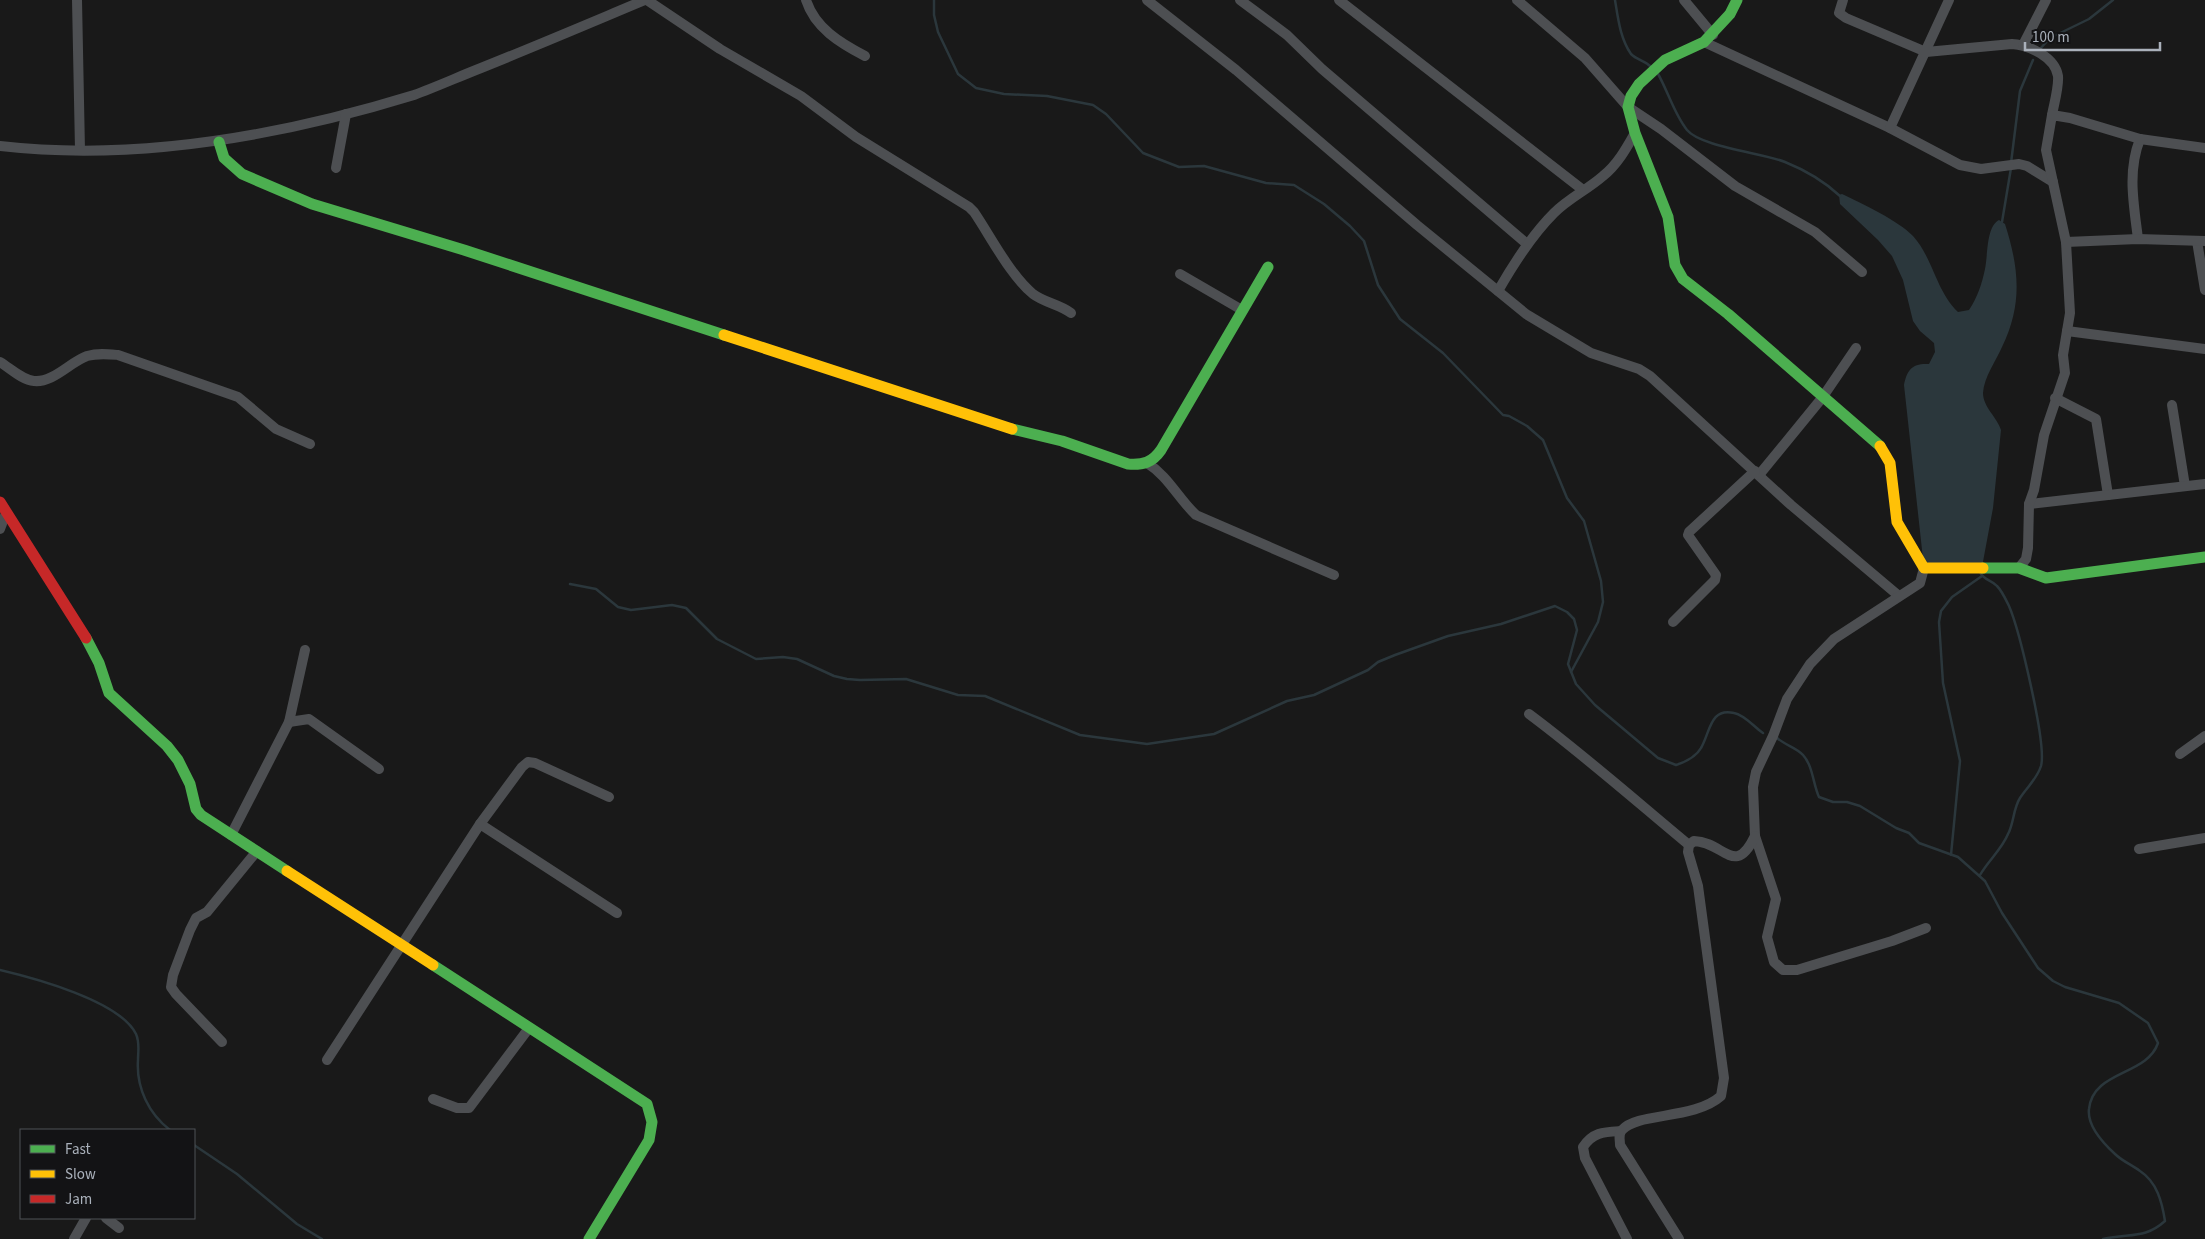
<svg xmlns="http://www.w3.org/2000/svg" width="2205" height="1239" font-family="'Source Sans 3',sans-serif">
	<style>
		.water { fill: #2b373c }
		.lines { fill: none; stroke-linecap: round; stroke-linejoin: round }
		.stream { stroke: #2b373c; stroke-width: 2.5 }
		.street { stroke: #4d4f52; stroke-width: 10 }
		.fast { stroke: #4caf50; stroke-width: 11 }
		.slow { stroke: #ffc107; stroke-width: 11 }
		.jam { stroke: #c62828; stroke-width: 11 }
	</style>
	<rect width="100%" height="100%" fill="#191919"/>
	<path class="water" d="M1842,194C1861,203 1899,221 1913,236C1933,258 1936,291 1958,312L1969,310C1977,298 1982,284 1985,269C1988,255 1986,227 1999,220L2005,224C2019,268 2023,304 2002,347C1996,361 1984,377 1983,393C1983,407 1997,417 2001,430L1993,508L1982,567L1924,568L1904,385C1907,370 1912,363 1929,364L1935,352L1934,343L1920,331L1913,321L1903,280L1892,256L1878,240L1840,204L1839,195Z"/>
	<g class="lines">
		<g class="stream">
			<path d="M934,0V15L938,32L958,74L976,88L1004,94L1047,96L1093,105L1106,114L1143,153L1179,167L1204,166L1266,183L1294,185L1324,204L1350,226L1364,241L1378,285L1400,319L1443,353L1503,415L1509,416L1527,426L1543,440L1567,498L1584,521L1601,581L1603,602L1598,622L1571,672"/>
			<path d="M1615,0C1618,18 1620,38 1631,54C1637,60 1646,61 1651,67"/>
			<path d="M2040,49L2050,38L2089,19L2113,0"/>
			<path d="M1657,72C1668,91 1674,114 1687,130C1701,147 1763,153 1785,162C1805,170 1825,182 1840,196"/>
			<path d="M2011,163L2020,91L2033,60"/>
			<path d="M2002,222L2011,168"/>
			<path d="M1980,572C1983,580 1992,580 1997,586C2002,591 2006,600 2009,606C2019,629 2047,744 2041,766C2037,779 2027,787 2020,798C2013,809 2014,823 2008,834C2002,849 1988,861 1980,875"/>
			<path d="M570,584L596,589L618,607L631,610L672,605L686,608L717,639L756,659L783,657L797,659L834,676L847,679L860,680L906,679L958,695L985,696L1080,735L1147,744L1214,734L1287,701L1314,695L1368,670L1378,662L1395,655L1448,636L1501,624L1555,606L1567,612L1574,619L1577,630L1568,664L1576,684L1595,705L1658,758L1676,765C1685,762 1696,757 1701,748C1710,733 1710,707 1734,713C1745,715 1754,727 1763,733"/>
			<path d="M1776,737C1784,745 1796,747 1803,755C1813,766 1813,784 1819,797L1833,802H1847L1860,806L1896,828L1909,833L1919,843L1958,857L1985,881L2002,913L2038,968L2053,981L2065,987L2119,1003L2148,1023L2158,1043C2147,1076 2093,1070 2089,1109C2087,1125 2103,1143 2115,1154C2122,1161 2132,1165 2140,1171C2157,1182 2162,1202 2165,1221C2145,1239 2131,1233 2103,1239"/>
			<path d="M1951,855L1960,761L1943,683L1939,622L1941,611L1952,597L1982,576"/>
			<path d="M0,970C34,978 120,1001 136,1034C140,1043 138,1051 138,1060C136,1088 149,1114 170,1130"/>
			<path d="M194,1145L237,1174L297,1224L322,1239"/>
		</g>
		<g class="street">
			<path d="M77,0L80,150"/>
			<path d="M647,0L720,49L801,96L856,137L969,207L974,212C991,237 1010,275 1033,294C1045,303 1059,304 1071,313"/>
			<path d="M806,0C815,28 840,43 865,56"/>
			<path d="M1147,0L1236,70L1417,225L1526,314L1591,353L1639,369L1650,376L1791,505L1899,596"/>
			<path d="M1240,0L1287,35L1322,69L1527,244"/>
			<path d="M1339,0L1583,190"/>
			<path d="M1517,0L1585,58L1628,107L1661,129L1735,186L1815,232L1862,272"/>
			<path d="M1684,0L1713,35"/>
			<path d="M1843,0L1839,13L1846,18L1926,52L2012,44C2029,45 2055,57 2058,76C2059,87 2054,104 2052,115"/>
			<path d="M1704,42L1890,128L1960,165L1981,169L2019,164L2027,166L2053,182"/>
			<path d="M2023,45L2046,0"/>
			<path d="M1890,128L1949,0"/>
			<path d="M0,146C139,162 281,136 414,95C436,87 458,77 481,68C536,46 590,23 645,0"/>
			<path d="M336,168L346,114"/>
			<path d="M2138,239C2134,205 2127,172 2140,139"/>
			<path d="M2197,241L2205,290"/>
			<path d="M2066,242L2138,239L2205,241"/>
			<path d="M1180,274L1242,310"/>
			<path d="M1498,291C1514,263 1531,236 1554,213C1569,198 1587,190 1603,176C1617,165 1626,149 1635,133"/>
			<path d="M2067,331L2205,349"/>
			<path d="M0,362C10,368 22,380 34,381C53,383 70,362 87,356C98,353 107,354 118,355L238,397L276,429L310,444"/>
			<path d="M2055,398L2096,419L2108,495"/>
			<path d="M2172,405L2185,486"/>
			<path d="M1147,463C1168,476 1178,498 1196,515L1334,575"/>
			<path d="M1759,475L1822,398L1856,348"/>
			<path d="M2029,504L2205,484"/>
			<path d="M0,529L6,513"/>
			<path d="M1924,568L1920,583L1834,639L1810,664L1787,699L1773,736L1756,772L1753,787L1755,836L1776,899L1767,937L1774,962L1783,970H1797L1892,941L1926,928"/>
			<path d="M2019,568L2026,559L2028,548L2029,504L2034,490L2044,435L2065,373L2063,355L2070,313L2066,242L2046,150L2052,115L2070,118L2140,139L2205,148"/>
			<path d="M1673,622L1715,580L1716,575L1688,535L1689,532L1755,471"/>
			<path d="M1529,714C1584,755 1636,801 1689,845"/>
			<path d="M289,722L309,719L379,769"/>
			<path d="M2180,754L2205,736"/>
			<path d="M480,824L522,767L528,762L535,763L609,797"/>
			<path d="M231,835L289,722L305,650"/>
			<path d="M2139,849L2205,838"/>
			<path d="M222,1042L176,994L171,987L173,975L190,930L196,918L207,912L257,851"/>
			<path d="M327,1060L480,824L617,913"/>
			<path d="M433,1099L457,1108H469L529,1028"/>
			<path d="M1621,1131C1604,1132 1593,1132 1583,1147L1585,1158L1627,1239"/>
			<path d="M106,1218L119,1228"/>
			<path d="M74,1239L86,1218"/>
			<path d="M1679,1239L1620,1145C1620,1139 1618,1134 1622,1130C1638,1112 1694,1120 1721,1096L1724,1078L1698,886L1688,852L1689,845L1694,841C1724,842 1735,878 1755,836"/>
		</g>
		<g class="fast">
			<path d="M1737,0L1730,14L1704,42L1665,60L1639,84L1631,96L1628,107L1635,133L1668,217L1675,265L1683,279L1728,314L1880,446"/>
			<path d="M219,142L224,158L242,174L312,204L464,250L724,335"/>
			<path d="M1012,429L1062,441L1128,464C1143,465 1152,463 1161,450L1268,267"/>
			<path d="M1983,568H2019L2046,578L2205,557"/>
			<path d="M86,638L99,663L109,693L167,746L178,760L190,784L196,809L201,815L287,871"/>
			<path d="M433,965L647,1104L652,1122L649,1140L589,1239"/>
		</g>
		<g class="slow">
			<path d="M724,335L1012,429"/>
			<path d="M1880,446L1890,463L1897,522L1924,568H1983"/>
			<path d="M287,871L433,965"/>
		</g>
		<path class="jam" d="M0,502L86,638"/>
	</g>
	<rect x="20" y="1129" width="175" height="90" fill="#131315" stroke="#4f5257"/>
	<rect x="30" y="1145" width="25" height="8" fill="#4caf50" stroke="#4f5257"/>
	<text x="65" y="1154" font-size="15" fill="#aab1bb">Fast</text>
	<rect x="30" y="1170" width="25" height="8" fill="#ffc107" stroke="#4f5257"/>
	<text x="65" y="1179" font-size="15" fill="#aab1bb">Slow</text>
	<rect x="30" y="1195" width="25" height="8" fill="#c62828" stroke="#4f5257"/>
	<text x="65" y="1204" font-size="15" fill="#aab1bb">Jam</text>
	<path d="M2025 42v8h135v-8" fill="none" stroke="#aab1bb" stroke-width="2.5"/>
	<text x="2032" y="42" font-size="15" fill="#aab1bb" stroke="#131315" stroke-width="4" paint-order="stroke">100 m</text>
</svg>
